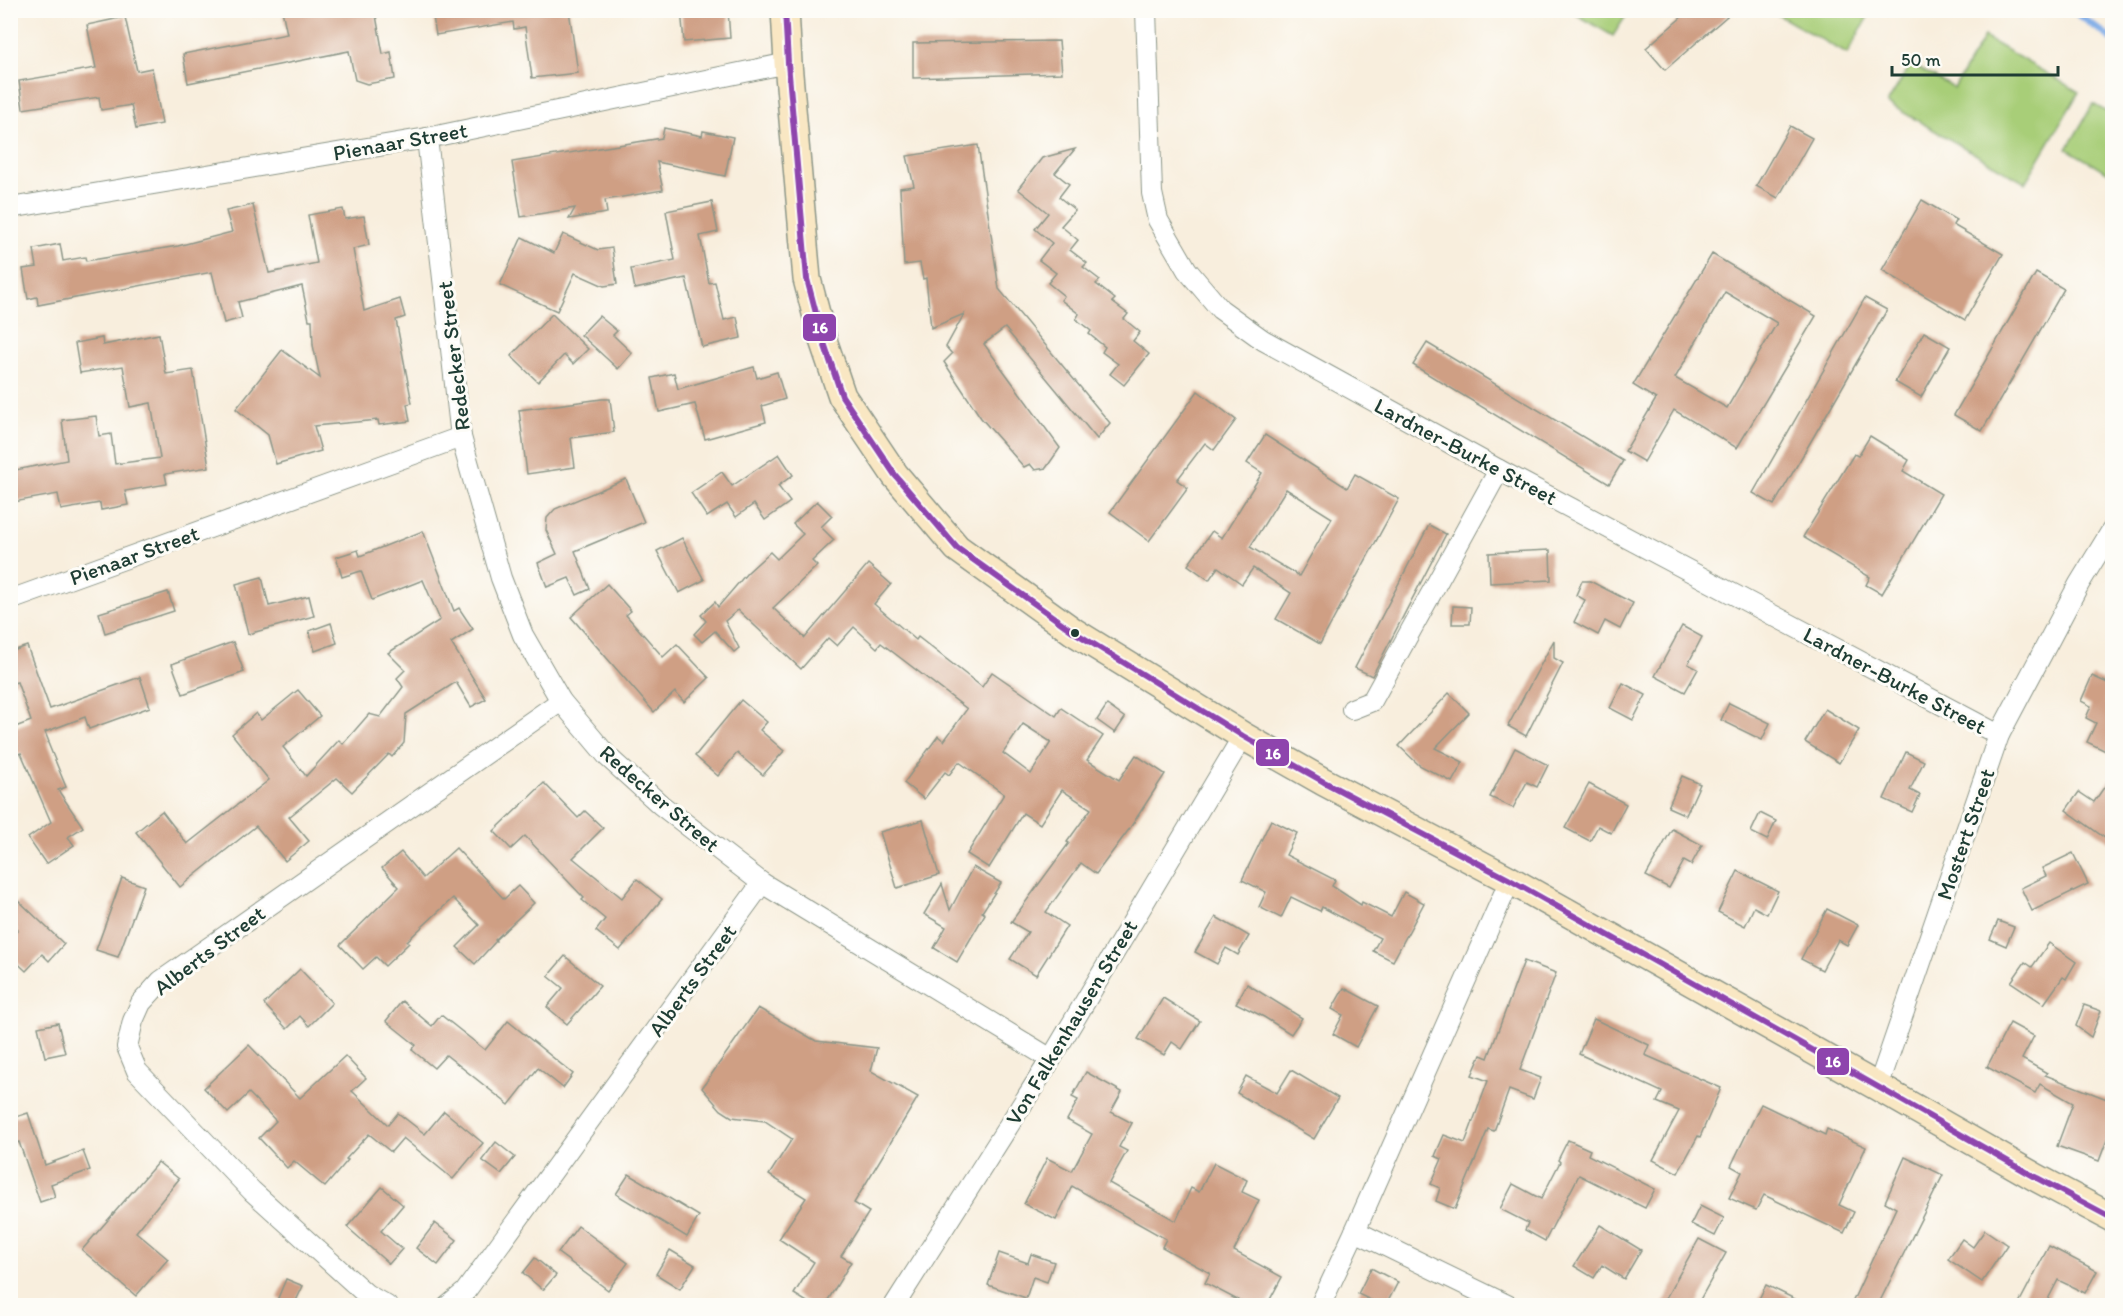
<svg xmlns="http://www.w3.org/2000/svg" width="2123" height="1316" font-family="Itim,sans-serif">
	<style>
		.green { fill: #a8ce78; stroke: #648656; stroke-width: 1.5 }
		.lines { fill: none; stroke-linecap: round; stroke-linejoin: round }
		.stream { stroke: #7dabe6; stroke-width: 7 }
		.building { fill: #cf9f84; fill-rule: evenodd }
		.street-casing { stroke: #8c9688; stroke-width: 22 }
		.secondary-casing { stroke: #8c9688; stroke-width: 30 }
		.street { stroke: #fff; stroke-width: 20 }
		.secondary { stroke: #f9e7c3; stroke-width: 27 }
		.bus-1-casing { stroke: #fdfcf7; stroke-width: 10 }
		.bus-1 { stroke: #8e44ad; stroke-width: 6 }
		.bus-dot { fill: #1f3d34; stroke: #fdfcf7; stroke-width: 2 }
		.labels { text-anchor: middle; stroke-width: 6; stroke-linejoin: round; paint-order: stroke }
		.street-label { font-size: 22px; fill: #1f3d34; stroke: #fdfcf7 }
		.line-badge { stroke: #fdfcf7; stroke-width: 2 }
		.badge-label { font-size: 16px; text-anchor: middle; font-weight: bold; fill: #fff }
	</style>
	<rect width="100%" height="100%" fill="#fdfcf7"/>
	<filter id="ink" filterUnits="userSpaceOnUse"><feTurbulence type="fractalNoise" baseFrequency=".0167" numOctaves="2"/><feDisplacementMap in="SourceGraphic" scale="12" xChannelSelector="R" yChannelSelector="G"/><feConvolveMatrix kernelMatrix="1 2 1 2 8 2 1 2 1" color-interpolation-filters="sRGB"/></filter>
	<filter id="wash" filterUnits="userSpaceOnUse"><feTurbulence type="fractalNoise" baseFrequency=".008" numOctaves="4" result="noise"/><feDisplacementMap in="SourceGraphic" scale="24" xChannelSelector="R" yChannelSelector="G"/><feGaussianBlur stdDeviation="1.35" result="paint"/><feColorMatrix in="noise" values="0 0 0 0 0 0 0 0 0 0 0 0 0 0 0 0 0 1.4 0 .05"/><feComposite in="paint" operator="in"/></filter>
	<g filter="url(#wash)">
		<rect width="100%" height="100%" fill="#f8eedd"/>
		<g class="green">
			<path d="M1570,11H1633H1629L1613,36Z"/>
			<path d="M1771,11H1871L1847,54Z"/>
			<path d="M1984,37L2079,92L2025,183L1887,103L1911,64L1954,88Z"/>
			<path d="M2093,104L2112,115V175L2067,149Z"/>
		</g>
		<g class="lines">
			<path class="stream" d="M2072,10L2112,39"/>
		</g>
		<g id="blocks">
			<g class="building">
				<path d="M282,10H375L383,54L391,52L395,79L367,84L355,80L349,51L188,83L183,54L287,34Z"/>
				<path d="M432,10H569L578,73L532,78L525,27L514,29L513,22L436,35Z"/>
				<path d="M681,10H728L730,38L684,42Z"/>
				<path d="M1690,10H1734L1665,70L1646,48Z"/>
				<path d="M125,17L137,71L152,68L162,124L136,129L131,105L101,110L99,97L23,109L19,81L96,68L87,25Z"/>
				<path d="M1059,41L1062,73L913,78V43Z"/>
				<path d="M1790,126L1812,138L1778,198L1756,186Z"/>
				<path d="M664,128L702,136L703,131L733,137L725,176L657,162L663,190L605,200L607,213L569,219L575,208L521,217L512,162L662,138Z"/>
				<path d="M978,145L999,289L1110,423L1097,439L1005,328L984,344L1060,448L1046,468L1035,470L1030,464L1024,467L981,418L944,362L952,354L946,347L964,314L931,328L926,278L923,279L920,263L904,265L900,188L914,186L907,156Z"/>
				<path d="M1075,149L1055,173L1069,184L1059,197L1075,210L1061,226L1078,240L1070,250L1087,263L1083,267L1100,280L1096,284L1115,299L1112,302L1128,314L1124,319L1140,332L1133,341L1149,354L1124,385L1110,374L1118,364L1102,352L1105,347L1089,334L1091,331L1076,319L1079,314L1061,300L1064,296L1048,283L1056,273L1039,260L1052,243L1035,229L1048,213L1018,189L1042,158Z"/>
				<path d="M1922,200L1956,220L1953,225L2003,254L1965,320L1882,270Z"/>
				<path d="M712,202L718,232L700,236L709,283L715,282L724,320L737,317L741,338L702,347L686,278L635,289L631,269L675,260L666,211Z"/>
				<path d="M253,205L269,273L317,263L308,215L343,209L345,219L364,216L369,245L353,249L364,311L400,299L405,317L396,320L412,403L407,404L410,421L379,425L378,420L314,426L321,451L276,464L268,435L236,409L282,350L320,378L313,345L312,320H309L302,286L238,302L242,318L224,323L212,272L38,305L37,297L28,299L23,269L37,267L34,249L60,244L63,261L85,257L86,261L178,246L232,232L226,211Z"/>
				<path d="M563,234L598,250L612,248L617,284L604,286L575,273L557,311L500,285L522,237L554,253Z"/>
				<path d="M1712,254L1816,316L1737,448L1674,410L1644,462L1625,451L1656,399L1633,385ZM1725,292L1777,323L1727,408L1675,378Z"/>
				<path d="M2036,273L2064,289L1982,431L1954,415Z"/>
				<path d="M1865,298L1887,310L1774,505L1753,493Z"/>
				<path d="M552,314L588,349L573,364L564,355L538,382L511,356Z"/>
				<path d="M599,316L617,331L613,335L632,353L618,369L581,335Z"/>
				<path d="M1924,332L1950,347L1921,397L1895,382Z"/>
				<path d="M159,334L166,374L193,370L209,467L165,474L167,484L125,491L128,505L101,510L100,503L61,510L58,494L14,502L10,486V471L67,460L62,420L96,416L99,436L111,434L115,464L160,458L151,403L130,407L123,366L80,373L75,343L102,338L103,345Z"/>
				<path d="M1427,343L1623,461L1609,484L1413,365Z"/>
				<path d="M754,367L757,378L777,372L785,399L762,406L766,422L705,439L695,404L659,412L652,378L674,373L678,389Z"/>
				<path d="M1198,391L1236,420L1214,450L1205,443L1177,480L1188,488L1149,541L1110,512Z"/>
				<path d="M602,399H610L614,432L571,438L575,467L527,474L519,410Z"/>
				<path d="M1265,435L1347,488L1355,474L1399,499L1320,644L1276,619L1291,593L1253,568L1242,584L1218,567L1209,580L1188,565L1212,531L1222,538L1262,473L1247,463ZM1286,489L1332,518L1299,576L1250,547Z"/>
				<path d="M1870,436L1909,460L1903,471L1941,494L1882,594L1866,585L1870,577L1803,537L1854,454L1858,456Z"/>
				<path d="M779,454L793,475L778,486L790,502L765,520L754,504L736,517L727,504L707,517L691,493L722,472L732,486Z"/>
				<path d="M626,479L644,522L575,551L590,589L577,595L569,578L547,587L538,563L557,554L546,530L547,518L555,509Z"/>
				<path d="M817,501L832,516L821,527L834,540L812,561L817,566L773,608L805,638L868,564L891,584L874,604L916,640L918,637L982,687L992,672L1056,716L1061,708L1103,736L1087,760L1119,780L1136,755L1165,774L1130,828L1096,874L1081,863L1046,912L1067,926L1036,975L1010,959L1028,932L1011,922L1069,843L1067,842L1091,809L1062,790L1040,824L1023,813L989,868L967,854L1004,794L959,762L949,775L945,772L924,799L904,783L938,736L944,741L967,709L881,643L877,648L854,627L837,646L828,638L801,669L738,610L725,621L739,648L734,652L715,631L702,642L694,634L706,621L701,615L715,602L718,607L747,573L770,552L777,559L803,534L793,524ZM1023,724L1051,742L1031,774L1003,753Z"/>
				<path d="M1429,525L1446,534L1372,676L1355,668Z"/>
				<path d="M423,531L454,611L459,608L473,629L451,643L486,699L471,707L456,682L406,714L404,743L392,757L389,754L352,792L337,778L289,817L309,841L285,861L256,826L180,887L136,832L162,811L187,844L269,780L232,734L256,713L261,720L298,690L320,716L283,747L306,776L339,740L343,744L369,714L380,717L403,687L397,678L405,670L388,653L440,620L423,580L372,600L361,571L342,577L336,557L358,550L360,556Z"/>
				<path d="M682,538L704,580L679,593L657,551Z"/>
				<path d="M1550,550L1551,580L1490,583L1489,553Z"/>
				<path d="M262,577L269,606L309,596L314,616L248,634L236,584Z"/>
				<path d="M1582,581H1590L1633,603L1620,629L1605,621L1598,635L1574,622L1585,600L1576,595Z"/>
				<path d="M607,584L631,611L626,615L663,657L677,644L709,678L684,702L675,692L654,712L571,617Z"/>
				<path d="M168,592L174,611L105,633L99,613Z"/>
				<path d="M1453,606L1471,607L1470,624H1452Z"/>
				<path d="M331,623L337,643L315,651L309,631Z"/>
				<path d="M1682,626L1702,637L1688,664L1698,669L1685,692L1655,676Z"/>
				<path d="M1554,640V658L1563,663L1526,736L1508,726Z"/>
				<path d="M233,642L244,672L183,694L172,664Z"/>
				<path d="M27,646L50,709L140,677L150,707L89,729L85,717L45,732L49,742L48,743L66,787L58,790L83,827L68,837L74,845L46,864L28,838L51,822L21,753L10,757V729L31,721L17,682L10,684V652Z"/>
				<path d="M2092,676L2112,685V754L2087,742L2096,723L2086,718L2091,706L2081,701Z"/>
				<path d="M1623,683L1646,695L1633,720L1610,708Z"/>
				<path d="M1449,693L1469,713L1435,748L1463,762L1452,782L1419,765L1399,746Z"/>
				<path d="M741,700L767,722L760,730L784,751L763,775L737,753L718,776L695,756Z"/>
				<path d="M1729,703L1770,723L1762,740L1721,720Z"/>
				<path d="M1107,705L1125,718L1115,733L1097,720Z"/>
				<path d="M1825,709L1859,730L1839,763L1805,742Z"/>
				<path d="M1515,748L1548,765L1537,787L1527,782L1513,808L1490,797Z"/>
				<path d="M1906,752L1924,761L1910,790L1920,795L1912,812L1884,799Z"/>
				<path d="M1682,776L1700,784L1686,815L1668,807Z"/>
				<path d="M2112,776V843L2066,810L2079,792L2094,802Z"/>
				<path d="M544,783L578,818L585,811L603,828L573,858L622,898L637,879L662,899L620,950L596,931L605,919L582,900L584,898L525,836L511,849L494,831Z"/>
				<path d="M1589,784L1626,804L1611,833L1598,826L1590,841L1565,828Z"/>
				<path d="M1760,813L1776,821L1767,840L1751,832Z"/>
				<path d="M923,820L939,875L897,888L880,832Z"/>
				<path d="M1271,820L1297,833L1286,855L1335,880L1332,886L1361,905L1362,902L1391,917L1404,892L1424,903L1393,961L1373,951L1380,938L1322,907L1320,911L1291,897L1281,918L1259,907L1266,892L1242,880Z"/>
				<path d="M1672,829L1702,845L1691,865L1684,861L1669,888L1646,876Z"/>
				<path d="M456,848L504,899L518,886L534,903L495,940L496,941L475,964L457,947L479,925L453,898L407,941L409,943L385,966L376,957L363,969L340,945L399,887L382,868L401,852L423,878Z"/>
				<path d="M2073,853L2088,884L2032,911L2021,888L2046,876L2042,868Z"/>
				<path d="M973,867L1001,883L982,912L985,914L957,962L934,948L946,927L924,914L942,884L950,910Z"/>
				<path d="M1738,871L1778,891L1767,914L1754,907L1745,926L1718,912Z"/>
				<path d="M122,878L144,886L118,957L96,950Z"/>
				<path d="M19,901L64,944L49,961L42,954L26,971L10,956V938L18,930L10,923V910Z"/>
				<path d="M1827,909L1858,925L1847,945L1838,940L1822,970L1801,959Z"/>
				<path d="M1216,917L1249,936L1238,955L1226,948L1217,964L1195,952Z"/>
				<path d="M1998,921L2014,927L2006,946L1990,939Z"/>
				<path d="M2049,943L2076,962L2066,979L2063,977L2044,1004L2011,982L2025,962L2032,967Z"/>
				<path d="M565,956L600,986L567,1024L547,1007L563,988L548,976Z"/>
				<path d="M1524,961L1556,973L1520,1070L1541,1078L1533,1099L1509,1090L1494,1131L1488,1129L1455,1209L1436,1201L1440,1188L1431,1184L1442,1159L1435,1156L1444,1135L1465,1143L1488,1081L1472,1075L1481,1055L1488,1058Z"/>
				<path d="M300,969L332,1003L309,1026L300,1016L287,1029L264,1004Z"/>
				<path d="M1247,984L1302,1018L1291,1034L1264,1017L1236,1003Z"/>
				<path d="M1344,988L1378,1006L1356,1047L1333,1034L1343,1015L1332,1009Z"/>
				<path d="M1163,998L1200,1021L1182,1049L1172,1042L1164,1055L1138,1039Z"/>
				<path d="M402,1001L432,1026L441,1015L485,1050L508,1021L573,1074L563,1088L538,1068L509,1105L446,1055L434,1068L412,1050L416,1045L386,1021Z"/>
				<path d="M2084,1005L2101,1011L2091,1037L2076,1026Z"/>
				<path d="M758,1008L816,1041L877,1048L871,1071L918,1097L854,1203L869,1212L841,1256L851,1262L825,1305H812L794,1294L814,1262L779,1239L806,1198L769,1175L792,1139L765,1121L732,1117L721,1110L702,1088Z"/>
				<path d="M1594,1019L1649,1045L1645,1055L1721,1088L1700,1137L1698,1136L1678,1173L1653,1160L1679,1111L1657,1102L1662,1092L1579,1054Z"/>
				<path d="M58,1023L65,1053L45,1057L38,1027Z"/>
				<path d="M2010,1023L2034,1036L2022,1059L2047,1073L2045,1075L2112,1101V1126L2099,1161L2057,1146L2073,1103L2040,1084L2035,1093L1987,1067Z"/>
				<path d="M249,1045L300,1098L345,1056L366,1078L352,1091L388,1125L398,1113L425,1134L444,1111L483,1143L453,1179L403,1138L391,1152L369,1134L346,1159L348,1160L325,1187L294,1161L287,1168L259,1138L276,1121L249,1093L228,1113L204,1088Z"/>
				<path d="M1291,1070L1338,1098L1314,1139L1237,1093L1246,1076L1277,1093Z"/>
				<path d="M1086,1072L1122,1092L1111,1112L1132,1123L1119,1147L1127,1151L1109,1183L1176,1221L1191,1188L1199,1192L1214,1163L1247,1180L1242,1192L1259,1200L1234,1251L1282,1277L1267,1305H1247L1205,1283L1210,1273L1162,1247L1166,1239L1072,1186L1056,1220L1024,1204L1047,1158L1072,1171L1092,1134L1067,1120L1078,1100L1072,1097Z"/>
				<path d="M1761,1104L1825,1135L1827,1129L1866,1147L1839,1205L1854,1212L1844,1233L1764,1195L1756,1210L1729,1198L1742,1172L1731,1166Z"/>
				<path d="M28,1113L45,1165L83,1151L90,1170L51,1184L55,1197L40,1202L19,1142L10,1145V1119Z"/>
				<path d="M1568,1140L1590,1150L1588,1155L1655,1189L1645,1208L1579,1175L1545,1241L1525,1230L1528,1223L1500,1209L1513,1184L1541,1199L1560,1162L1558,1160Z"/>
				<path d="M496,1142L515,1157L501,1174L482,1160Z"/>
				<path d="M1905,1157L1943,1175L1878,1305H1851L1896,1208L1885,1202Z"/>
				<path d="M158,1162L179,1179L136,1232L168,1259L136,1296L82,1250Z"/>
				<path d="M629,1174L699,1216L687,1237L616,1194Z"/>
				<path d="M382,1187L403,1205L381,1231L402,1249L389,1264L347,1227Z"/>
				<path d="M1700,1206L1724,1218L1715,1236L1691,1224Z"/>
				<path d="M435,1223L457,1240L438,1265L416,1248Z"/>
				<path d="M1600,1225L1641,1250L1624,1279L1602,1265L1594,1278L1574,1266Z"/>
				<path d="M578,1226L628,1263L608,1290L558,1253Z"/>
				<path d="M1985,1230L2007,1245L1982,1282L1948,1259L1962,1239L1973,1247Z"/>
				<path d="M1699,1239L1726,1253L1697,1305H1662Z"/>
				<path d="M2049,1246L2097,1271L2085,1293L2058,1280L2045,1305H2018Z"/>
				<path d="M670,1250L695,1265L680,1289L656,1274Z"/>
				<path d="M999,1253L1028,1263L1031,1254L1054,1262L1047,1282L1033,1277L1026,1298L988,1285Z"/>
				<path d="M535,1258L556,1275L543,1290L523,1273Z"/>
				<path d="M1371,1268L1398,1282L1386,1305H1381L1358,1294Z"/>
				<path d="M286,1279L303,1286L294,1305H288L278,1298Z"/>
				<path d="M1766,1285L1807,1305H1756Z"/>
			</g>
		</g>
	</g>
	<g filter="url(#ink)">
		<use href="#blocks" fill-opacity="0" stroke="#8c9688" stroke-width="1.5"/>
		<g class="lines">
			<g class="street-casing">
				<g id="street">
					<path d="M1146,10L1152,193L1158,220L1187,270L1220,309L1263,340L1499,470L1999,735"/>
					<path d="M427,138L461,437L501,578L523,635L561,701L608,757L661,805L762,883L1051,1059"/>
					<path d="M10,208L427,138L788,63"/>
					<path d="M10,600L461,437"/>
					<path d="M1352,709L1372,701L1499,470"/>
					<path d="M1878,1087L1999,735L2079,584L2112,530"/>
					<path d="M1355,1231L1509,1306"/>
					<path d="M387,1306L366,1294L252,1191L137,1071L127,1047L133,1021L141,1003L161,981L561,701"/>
					<path d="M448,1306L465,1292L762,883"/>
					<path d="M894,1306L1051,1059L1243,736"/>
					<path d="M1320,1306L1355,1231L1510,880"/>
				</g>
			</g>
			<g class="secondary-casing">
				<path id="secondary" d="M785,10L788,63L807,279L823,340L842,396L895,475L957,548L1074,632L1243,736L1324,782L1510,880L1878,1087L2037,1178L2112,1218"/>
			</g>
			<use href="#street" class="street"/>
			<use href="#secondary" class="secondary"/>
			<g class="bus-1-casing">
				<path id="bus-1" d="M785,10L788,63L807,279L823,340L842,396L895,475L957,548L1074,632L1243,736L1324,782L1510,880L1878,1087L2037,1178L2112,1218"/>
			</g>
			<use href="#bus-1" class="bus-1"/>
		</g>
	</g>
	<circle class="bus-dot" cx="1075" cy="633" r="5"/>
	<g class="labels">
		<g class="street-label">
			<text transform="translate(400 141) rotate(-10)" y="8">Pienaar Street</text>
			<text transform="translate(453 356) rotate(-97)" y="8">Redecker Street</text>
			<text transform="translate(1466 451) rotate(28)" y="8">Lardner-Burke Street</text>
			<text transform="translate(134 555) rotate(-20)" y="8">Pienaar Street</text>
			<text transform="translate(1895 680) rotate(28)" y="8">Lardner-Burke Street</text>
			<text transform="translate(660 798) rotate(41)" y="8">Redecker Street</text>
			<text transform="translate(1965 834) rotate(-71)" y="8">Mostert Street</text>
			<text transform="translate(209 950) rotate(-37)" y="8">Alberts Street</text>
			<text transform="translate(692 980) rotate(-54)" y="8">Alberts Street</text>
			<text transform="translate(1071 1022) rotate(-59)" y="8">Von Falkenhausen Street</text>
		</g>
	</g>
	<g class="line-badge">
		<rect x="802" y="313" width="35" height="29" rx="6" fill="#8e44ad"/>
		<rect x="1255" y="738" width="35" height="29" rx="6" fill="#8e44ad"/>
		<rect x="1816" y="1047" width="34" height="29" rx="6" fill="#8e44ad"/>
	</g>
	<g class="badge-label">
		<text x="820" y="333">16</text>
		<text x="1273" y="759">16</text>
		<text x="1833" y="1067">16</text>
	</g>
	<rect width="2123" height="1316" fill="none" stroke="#fdfcf7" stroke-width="36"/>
	<path d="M1892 66v9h166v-9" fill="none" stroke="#1f3d34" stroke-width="3"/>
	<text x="1901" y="66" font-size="18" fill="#1f3d34" stroke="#fdfcf7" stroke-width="4.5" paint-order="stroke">50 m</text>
</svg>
